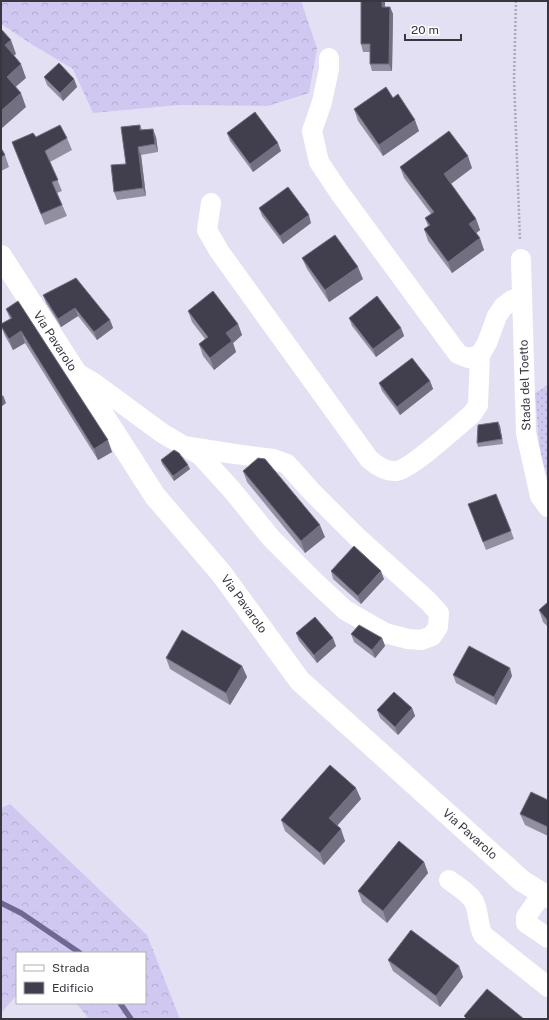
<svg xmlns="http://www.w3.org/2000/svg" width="549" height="1020" font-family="'Public Sans',sans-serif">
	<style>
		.green { fill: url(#green-dots) }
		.forest { fill: url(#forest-crowns) }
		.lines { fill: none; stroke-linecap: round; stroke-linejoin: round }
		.stream { stroke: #706792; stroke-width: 5.5 }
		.path { stroke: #acaaba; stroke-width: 2.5; stroke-dasharray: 2 2; stroke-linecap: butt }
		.minor { stroke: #fff; stroke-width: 20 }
		.tertiary { stroke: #fff; stroke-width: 22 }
		.wall { fill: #928fa1 }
		.shaded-wall { fill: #726f80 }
		.building { fill: #413e4e; stroke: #726f80 }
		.labels { text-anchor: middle; stroke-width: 4; stroke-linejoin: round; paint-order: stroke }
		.street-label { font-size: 12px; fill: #38363e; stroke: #fff }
	</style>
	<defs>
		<pattern id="green-dots" width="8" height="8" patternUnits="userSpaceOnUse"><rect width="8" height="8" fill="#d0c8f1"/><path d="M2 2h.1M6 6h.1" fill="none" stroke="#b3acd0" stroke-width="1.8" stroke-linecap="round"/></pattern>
		<pattern id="forest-crowns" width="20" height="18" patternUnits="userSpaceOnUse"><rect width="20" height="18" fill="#d0c8f1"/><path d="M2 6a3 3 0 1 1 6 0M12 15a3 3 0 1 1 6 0" fill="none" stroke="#b3acd0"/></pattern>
	</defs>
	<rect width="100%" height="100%" fill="#e3e0f4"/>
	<path class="green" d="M548,385V478L540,456L535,393Z"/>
	<g class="forest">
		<path d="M1,1H301L317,48L309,93L268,106L178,105L93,113L73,69L33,45L1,24Z"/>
		<path d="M10,804L147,935L180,1019H89L76,1003H145V953H17V995L1,1013V808Z"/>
	</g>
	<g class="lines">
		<g class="stream">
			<path d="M1,903L21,913L80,953"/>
			<path d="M120,1003L131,1019"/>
		</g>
		<path class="path" d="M516,1L514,79L520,240"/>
		<g class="minor">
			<path d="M329,58V69L322,102L312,131L319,162L339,192L458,354L468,358L480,355L487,343L497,316L503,307L512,300L522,296"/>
			<path d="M211,203L207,230L219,251L369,459C377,466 386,472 396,471C410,470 459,425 472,414L478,405L480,355"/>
			<path d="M521,259L526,433L540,496L548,507"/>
			<path d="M75,372L94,383L162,433L184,446L228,453L273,459L287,464L312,492L357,537L428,601L439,613L438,627L432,636L421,640L408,639L385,633L345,610L314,581L271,538L232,490L200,455L184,446"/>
			<path d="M449,880C457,886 472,895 475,904C479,914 478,926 483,935L548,987"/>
			<path d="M542,894L526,917V923L548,938"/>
		</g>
		<path class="tertiary" d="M1,256L155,496L221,573L300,681L522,881L548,897"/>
	</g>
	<g class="wall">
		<path d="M385,7H390L393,14L392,71H372L370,64V52H363L361,44Z"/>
		<path d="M44,77L74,79L77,87L63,101L47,85Z"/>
		<path d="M393,98L419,131L383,156L358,121L354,109Z"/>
		<path d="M140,125L142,130L156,137L158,152L141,155L146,196L117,200L114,192L126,164Z"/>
		<path d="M227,133L281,151L253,172L230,141Z"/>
		<path d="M36,137L67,138L72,150L50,162L62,191L57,193L67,216L45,225L12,142Z"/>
		<path d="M1,148L5,155L9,167L1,171Z"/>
		<path d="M400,167L472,168L451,184L476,219L480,230L476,233L484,250L452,273L428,241L424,229L428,226L425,218L431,214L404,178Z"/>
		<path d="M259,208L311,223L283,244L262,216Z"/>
		<path d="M302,258L363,279L329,302L307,269Z"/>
		<path d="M43,295L110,320L113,328L97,340L78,316L61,327L46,303Z"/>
		<path d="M6,309L112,452L98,460L25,343L13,350L5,336L1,326V324L10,319Z"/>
		<path d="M188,311L238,324L242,335L233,343L236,352L214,370L203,356L199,344L205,339L192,322Z"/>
		<path d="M349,318L401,328L404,336L376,357L352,326Z"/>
		<path d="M430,381L433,389L400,415L382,391L379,383Z"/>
		<path d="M498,422L500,426L503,444L478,447L477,443Z"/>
		<path d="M161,460L190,469L174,481L162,464Z"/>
		<path d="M243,471L325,537L305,553L247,482Z"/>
		<path d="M471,512L511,531L514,539L486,550Z"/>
		<path d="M331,571L384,579L361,604L333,579Z"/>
		<path d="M548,602V627L543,622L539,610Z"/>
		<path d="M296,633L336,646L317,663L299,641Z"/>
		<path d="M351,634L382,638L385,646L375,658L354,642Z"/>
		<path d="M166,658L242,666L247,677L230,705L170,669Z"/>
		<path d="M453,675L512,676L496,705L456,683Z"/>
		<path d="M412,708L415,716L398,735L380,718L377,710Z"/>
		<path d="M361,799L337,826L345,841L324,865L285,831L281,820Z"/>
		<path d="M548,800V836L525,825L520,814Z"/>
		<path d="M424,862L428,873L387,923L362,902L358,891Z"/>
		<path d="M388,960L459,966L463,977L440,1007L393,971Z"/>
	</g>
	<g class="shaded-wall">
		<path d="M382,1H385V14L382,7Z"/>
		<path d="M390,7L393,14L392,71L389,64Z"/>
		<path d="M11,40L16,54L10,59L5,45Z"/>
		<path d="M21,64L26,78L12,90L7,77Z"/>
		<path d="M74,79L77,87L63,101L60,93Z"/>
		<path d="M21,93L26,107L1,129V111Z"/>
		<path d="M415,120L419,131L383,156L379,145Z"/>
		<path d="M153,129L156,137L158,152L155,144Z"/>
		<path d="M278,143L281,151L253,172L250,164Z"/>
		<path d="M138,147L141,155L146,196L143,188Z"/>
		<path d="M468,156L472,168L448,186L444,174Z"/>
		<path d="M309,215L311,223L283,244L280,236Z"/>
		<path d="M476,219L480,230L474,235L469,224Z"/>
		<path d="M480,238L484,250L452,273L448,262Z"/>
		<path d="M358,267L363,279L329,302L325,290Z"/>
		<path d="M75,308L78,316L61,327L58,319Z"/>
		<path d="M110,320L113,328L97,340L94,332Z"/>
		<path d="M238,324L242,335L233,343L236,352L214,370L210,358L226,333Z"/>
		<path d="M401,328L404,336L376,357L373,349Z"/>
		<path d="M21,331L25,343L13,350L9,339Z"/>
		<path d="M430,381L433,389L400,415L397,407Z"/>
		<path d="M3,395L6,403L1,407V397Z"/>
		<path d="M498,422L500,426L503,444L502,439Z"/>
		<path d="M108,440L112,452L98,460L94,449Z"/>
		<path d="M188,465L190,469L174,481L173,476Z"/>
		<path d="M320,525L325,537L305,553L301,541Z"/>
		<path d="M381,571L384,579L361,604L358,596Z"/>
		<path d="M333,638L336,646L317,663L314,655Z"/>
		<path d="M382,638L385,646L375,658L372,650Z"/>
		<path d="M242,666L247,677L230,705L226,693Z"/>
		<path d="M510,668L512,676L496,705L494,697Z"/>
		<path d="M412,708L415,716L398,735L395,727Z"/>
		<path d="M356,788L361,799L333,830L329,818Z"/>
		<path d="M341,829L345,841L324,865L320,853Z"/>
		<path d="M424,862L428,873L387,923L383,911Z"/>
		<path d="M459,966L463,977L440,1007L436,996Z"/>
	</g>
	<g class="building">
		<path d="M361,1H382V7H390L389,64H370V44H361Z"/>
		<path d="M1,29L11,40L5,45L21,64L7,77L21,93L1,111Z"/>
		<path d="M59,63L74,79L60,93L44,77Z"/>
		<path d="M386,87L393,98L398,94L415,120L379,145L354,109Z"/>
		<path d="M255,112L278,143L250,164L227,133Z"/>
		<path d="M60,125L67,138L45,151L58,180L52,182L62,205L41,214L12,142L33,133L36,137Z"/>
		<path d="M140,125V130L153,129L155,144L138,147L143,188L114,192L111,165L126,164L121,127Z"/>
		<path d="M449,131L468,156L444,174L476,219L469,224L480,238L448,262L424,229L430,225L425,218L434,212L400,167Z"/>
		<path d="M1,148L5,155L1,157Z"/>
		<path d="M288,187L309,215L280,236L259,208Z"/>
		<path d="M335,235L358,267L325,290L302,258Z"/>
		<path d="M76,278L110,320L94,332L75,308L58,319L43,295Z"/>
		<path d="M213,291L238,324L226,333L232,341L210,358L199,344L208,337L188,311Z"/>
		<path d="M377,296L401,328L373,349L349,318Z"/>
		<path d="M18,301L108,440L94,449L21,331L9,339L1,326V324L12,318L6,309Z"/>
		<path d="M412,358L430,381L397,407L379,383Z"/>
		<path d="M498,422L502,439L477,443L478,425Z"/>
		<path d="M174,450L179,453L188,465L173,476L161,460Z"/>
		<path d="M258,458L265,459L320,525L301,541L243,471Z"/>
		<path d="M496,494L511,531L483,542L468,504Z"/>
		<path d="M354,546L381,571L358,596L331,571Z"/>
		<path d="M548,602V621L539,610Z"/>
		<path d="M315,617L333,638L314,655L296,633Z"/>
		<path d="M359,625L382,638L372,650L351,634Z"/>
		<path d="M182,630L242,666L226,693L166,658Z"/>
		<path d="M469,646L510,668L494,697L453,675Z"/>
		<path d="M394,692L412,708L395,727L377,710Z"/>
		<path d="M330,765L356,788L329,818L341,829L320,853L281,820Z"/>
		<path d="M531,792L548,800V827L520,814Z"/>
		<path d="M399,841L424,862L383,911L358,891Z"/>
		<path d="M411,930L459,966L436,996L388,960Z"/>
		<path d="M487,989L524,1019H467L464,1016Z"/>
	</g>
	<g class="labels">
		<g class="street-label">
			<text transform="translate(55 341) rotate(57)" y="4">Via Pavarolo</text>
			<text transform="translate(525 385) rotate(-92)" y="4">Stada del Toetto</text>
			<text transform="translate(244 604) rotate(54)" y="4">Via Pavarolo</text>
			<text transform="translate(470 834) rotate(42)" y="4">Via Pavarolo</text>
		</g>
	</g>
	<rect width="549" height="1020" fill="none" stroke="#38363e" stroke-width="4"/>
	<rect x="16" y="952" width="130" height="52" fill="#ffffff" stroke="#afafb2"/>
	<rect x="24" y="965" width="20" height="6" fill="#ffffff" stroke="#afafb2"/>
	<text x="52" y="972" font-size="12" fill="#38363e">Strada</text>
	<rect x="24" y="982" width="20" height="12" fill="#413e4e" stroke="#afafb2"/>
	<text x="52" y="992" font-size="12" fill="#38363e">Edificio</text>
	<path d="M405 34v6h56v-6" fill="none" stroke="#38363e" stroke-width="2"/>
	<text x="411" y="34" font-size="12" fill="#38363e" stroke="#ffffff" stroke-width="3" paint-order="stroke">20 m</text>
</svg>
